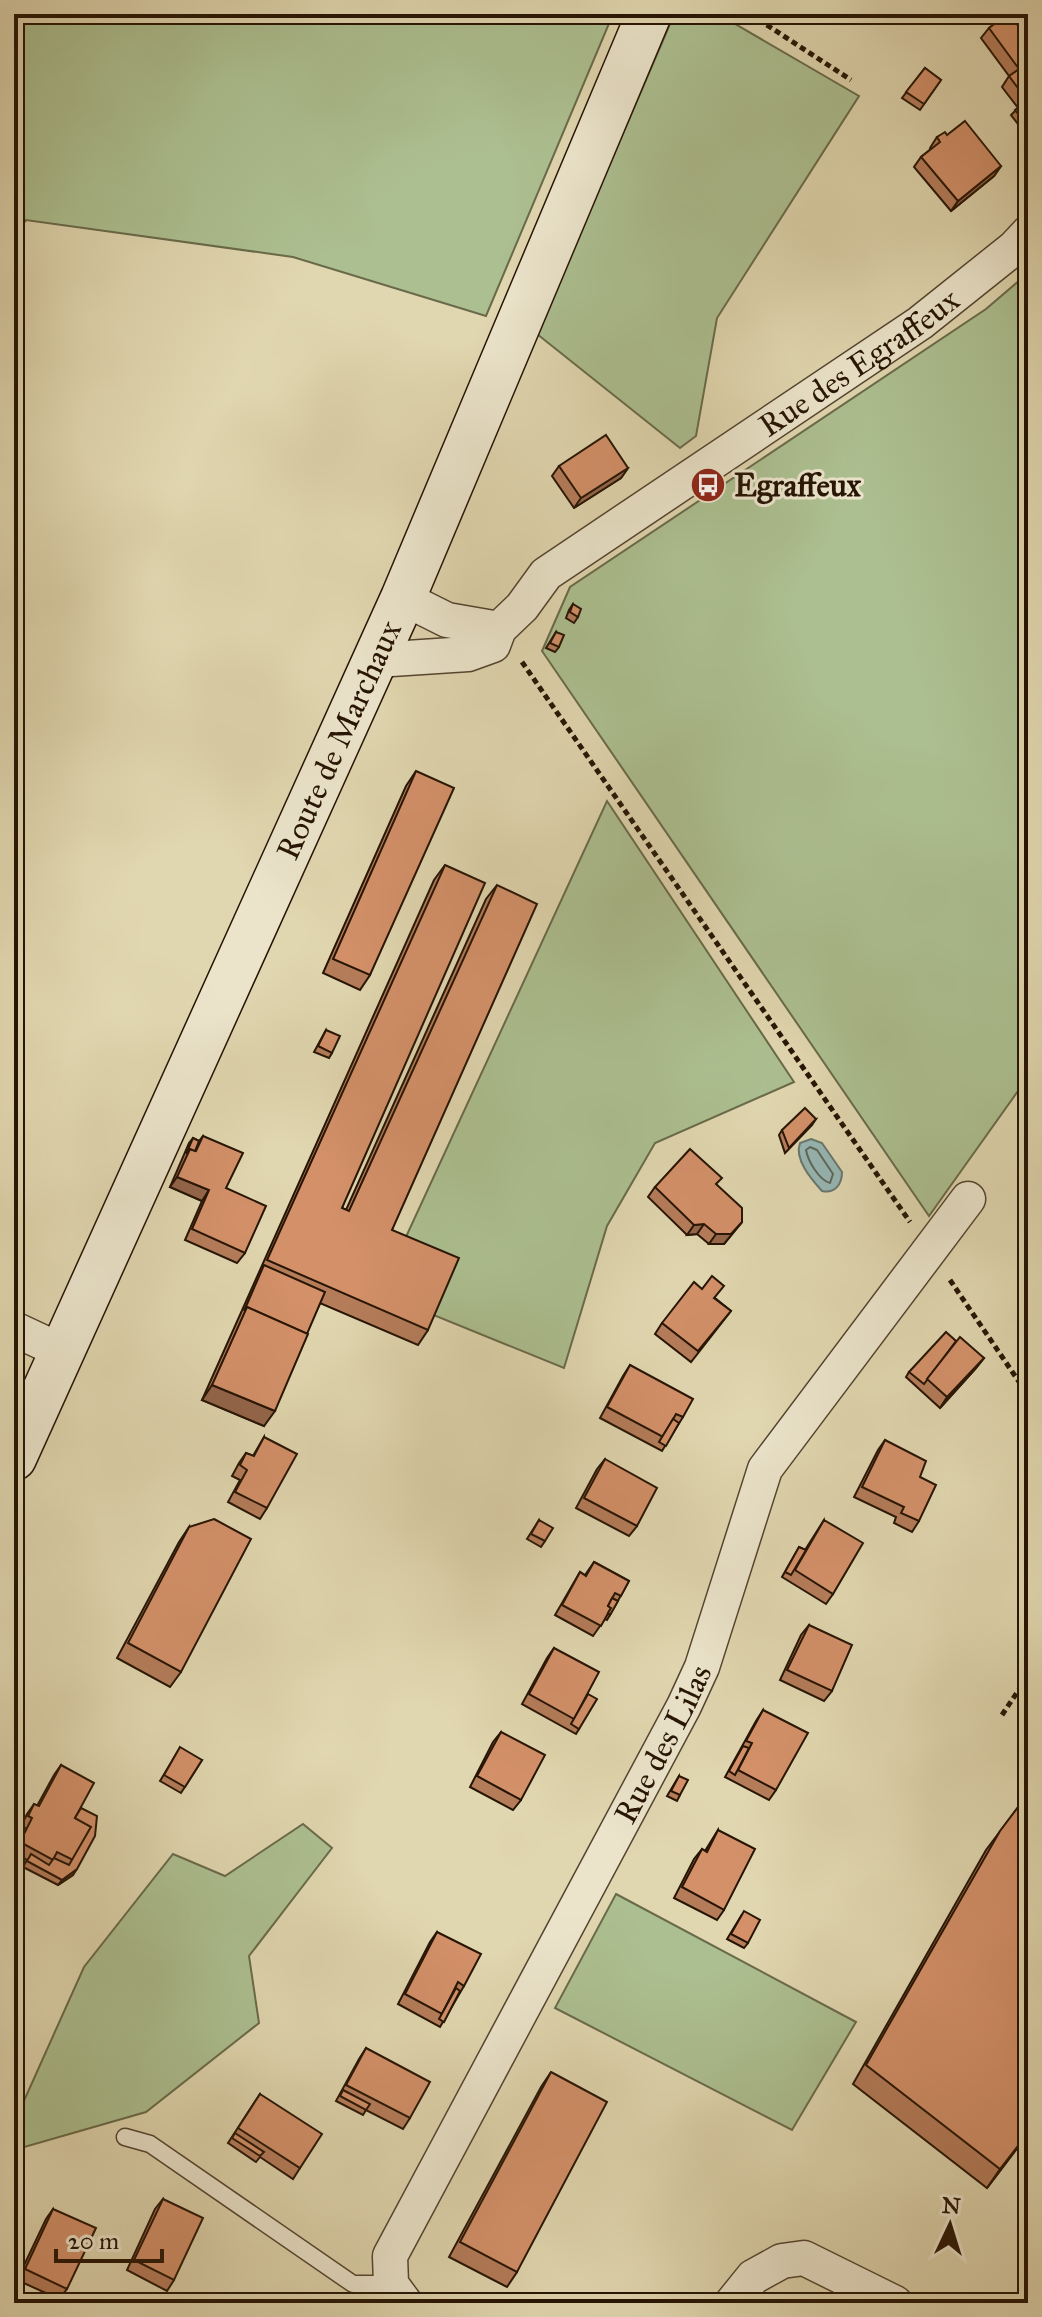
<svg xmlns="http://www.w3.org/2000/svg" width="1042" height="2317" font-family="'IM FELL Great Primer',serif">
	<style>
		.green { fill: #acbf90; stroke: #696a4a; stroke-width: 2 }
		.water { fill: #96b7b4; stroke: #69766e; stroke-width: 2 }
		.lines { fill: none; stroke-linecap: round; stroke-linejoin: round }
		.shore { stroke: #5e665c; stroke-width: 2 }
		.service-casing { stroke: #54442f; stroke-width: 19 }
		.minor-casing { stroke: #54442f; stroke-width: 37 }
		.secondary-casing { stroke: #261404; stroke-width: 47 }
		.path { stroke: #261404; stroke-width: 5; stroke-dasharray: 6 4; stroke-linecap: butt }
		.service { stroke: #ebe4cb; stroke-width: 16 }
		.minor { stroke: #ebe4cb; stroke-width: 34 }
		.secondary { stroke: #ebe4cb; stroke-width: 44 }
		.wall { fill: #b57c5a; stroke: #261404; stroke-width: 2 }
		.shaded-wall { fill: #94654a; stroke: #261404; stroke-width: 2 }
		.building { fill: #d39069; stroke: #261404; stroke-width: 2 }
		.labels { text-anchor: middle; stroke-width: 6; stroke-linejoin: round; paint-order: stroke }
		.street-label { font-size: 32px; fill: #261404; stroke: #ebe4cb }
		.poi-label { font-size: 32px; font-weight: bold; fill: #261404; stroke: #ebe4cb; text-anchor: start }
	</style>
	<rect width="100%" height="100%" fill="#e0d6af"/>
	<filter id="stains"><feTurbulence type="fractalNoise" baseFrequency=".0025" numOctaves="4"/><feColorMatrix values="0 0 0 0 .2 0 0 0 0 .09 0 0 0 0 .02 0 0 0 .5 -.17"/></filter>
	<radialGradient id="worn" r=".72"><stop offset=".6" stop-color="#630" stop-opacity="0"/><stop offset="1" stop-color="#630" stop-opacity=".3"/></radialGradient>
	<g class="green">
		<path d="M14,14H613L486,316L293,257L26,220L14,238Z"/>
		<path d="M691,14H718L859,96L717,318L696,436L680,448L537,334L673,17Z"/>
		<path d="M1028,273V1077L929,1216L542,651L570,587L986,309Z"/>
		<path d="M607,801L794,1082L655,1143L607,1226L564,1368L431,1314L399,1252Z"/>
		<path d="M303,1824L332,1848L249,1956L259,2023L146,2112L14,2150V2123L84,1967L173,1854L225,1876Z"/>
		<path d="M616,1894L856,2022L792,2130L555,2008Z"/>
	</g>
	<path class="water" d="M811,1139L822,1143L842,1172C842,1184 835,1194 822,1191C811,1179 794,1159 800,1143Z"/>
	<g class="lines">
		<path class="shore" d="M810,1147L817,1150L833,1174L830,1183C819,1180 808,1161 806,1150Z"/>
		<g class="service-casing">
			<path id="service" d="M125,2137L150,2144L353,2284H391"/>
		</g>
		<g class="minor-casing">
			<g id="minor">
				<path d="M403,598L447,620L499,629"/>
				<path id="s1" d="M376,660L468,654L493,645L499,629L522,607L546,574L920,323L1014,248L1028,233"/>
				<path d="M14,1329L61,1351"/>
				<path id="s2" d="M405,2303L391,2284L390,2256L684,1706L702,1667L765,1469L968,1199"/>
				<path d="M732,2303L753,2277L782,2261L804,2258L895,2303"/>
			</g>
		</g>
		<g class="secondary-casing">
			<g id="secondary">
				<path id="s3" d="M14,1458L403,598L649,14"/>
			</g>
		</g>
		<g class="path">
			<path d="M750,14L851,80"/>
			<path d="M522,662L910,1222"/>
			<path d="M950,1280L1028,1395"/>
			<path d="M1002,1715L1028,1676"/>
		</g>
		<use href="#service" class="service"/>
		<use href="#minor" class="minor"/>
		<use href="#secondary" class="secondary"/>
	</g>
	<g class="wall">
		<path d="M1006,14H1028L1027,19L1019,26L1028,37V137L1011,115L1018,108L1002,87L1009,76L981,38L989,28L1007,15Z"/>
		<path d="M925,68L941,80L920,110L902,98Z"/>
		<path d="M947,135L1001,166L994,176L951,211L914,167L921,157L931,149L930,148L937,137Z"/>
		<path d="M559,466L628,468L621,478L574,508L552,476Z"/>
		<path d="M573,604L578,617L574,623L566,618L569,610Z"/>
		<path d="M556,632L559,647L555,652L546,648Z"/>
		<path d="M416,771L370,975L360,990L323,973L406,786Z"/>
		<path d="M445,865L342,1208L346,1210L486,899L497,885L392,1230L428,1330L418,1345L320,1303L264,1426L202,1400L434,880Z"/>
		<path d="M326,1030L332,1053L329,1058L314,1052Z"/>
		<path d="M816,1119L812,1125L785,1153L779,1135L782,1130Z"/>
		<path d="M203,1136L226,1188L245,1253L237,1263L185,1240L202,1201L170,1187L189,1143L193,1138L199,1141Z"/>
		<path d="M717,1185L742,1222L724,1244H709L697,1234L687,1235L648,1197L655,1187Z"/>
		<path d="M715,1298L731,1311L691,1362L655,1334L662,1323Z"/>
		<path d="M956,1341L984,1358L976,1368L940,1408L906,1377L909,1372Z"/>
		<path d="M630,1365L683,1417L662,1451L600,1418L623,1376Z"/>
		<path d="M264,1437L267,1508L260,1519L228,1502L240,1480L232,1476L239,1463L246,1453L253,1456Z"/>
		<path d="M885,1440L920,1477L919,1521L912,1532L894,1523L896,1517L854,1497L878,1450Z"/>
		<path d="M605,1459L637,1526L629,1536L576,1508L597,1469Z"/>
		<path d="M539,1520L545,1541L541,1547L527,1539Z"/>
		<path d="M824,1520L833,1594L826,1604L782,1577L799,1547L805,1550Z"/>
		<path d="M189,1527L181,1672L170,1687L117,1658L179,1542Z"/>
		<path d="M594,1562L629,1581L610,1615L607,1620L605,1619L593,1636L555,1615L580,1572L585,1575Z"/>
		<path d="M809,1625L832,1691L824,1701L780,1680L801,1635Z"/>
		<path d="M554,1648L588,1694L579,1729L576,1734L522,1704L547,1658Z"/>
		<path d="M763,1710L776,1790L769,1800L725,1777L756,1721Z"/>
		<path d="M501,1732L521,1800L513,1810L470,1787L493,1742Z"/>
		<path d="M177,1753L202,1760L181,1793L160,1781Z"/>
		<path d="M61,1765L81,1808L73,1875L58,1885L23,1867L27,1860L14,1853V1849L25,1828L21,1826L27,1814L34,1804L37,1806L54,1775Z"/>
		<path d="M679,1776L680,1795L677,1801L667,1796Z"/>
		<path d="M1028,1794V2149L1021,2143L987,2188L853,2084L986,1850Z"/>
		<path d="M718,1830L724,1910L717,1920L674,1898L694,1859L702,1849L705,1851Z"/>
		<path d="M741,1916L748,1943L744,1948L727,1939Z"/>
		<path d="M437,1932L464,1986L440,2027L398,2004L430,1942Z"/>
		<path d="M366,2048L410,2118L403,2129L366,2110L363,2115L336,2101L359,2059Z"/>
		<path d="M551,2072L517,2272L507,2287L449,2257L541,2087Z"/>
		<path d="M260,2094L300,2168L293,2179L260,2157L256,2162L228,2143Z"/>
		<path d="M163,2199L174,2280L167,2291L127,2270L155,2209Z"/>
		<path d="M53,2209L67,2289L59,2299L17,2280L46,2219Z"/>
	</g>
	<g class="shaded-wall">
		<path d="M1001,166L994,176L951,211L958,201Z"/>
		<path d="M628,468L621,478L574,508L581,498Z"/>
		<path d="M177,1177L209,1190L202,1201L170,1187Z"/>
		<path d="M742,1222L724,1244H709L716,1234Z"/>
		<path d="M704,1224L697,1234L687,1235L694,1225Z"/>
		<path d="M984,1358L976,1368L940,1408L947,1397Z"/>
		<path d="M212,1385L275,1411L264,1426L202,1400Z"/>
		<path d="M77,1869L73,1875L58,1885L62,1880Z"/>
		<path d="M1028,2134L1021,2143L987,2188L1000,2169Z"/>
	</g>
	<g class="building">
		<path d="M1008,14L1028,37V98L1026,99L1009,76L1019,69L989,28Z"/>
		<path d="M1014,14H1028V16L1020,22Z"/>
		<path d="M925,68L941,80L924,104L906,92Z"/>
		<path d="M1028,100V127L1015,110Z"/>
		<path d="M965,121L1001,166L958,201L921,157L940,142L937,137L945,132L947,135Z"/>
		<path d="M606,435L628,468L581,498L559,466Z"/>
		<path d="M573,604L581,609L578,617L570,612Z"/>
		<path d="M556,632L564,635L559,647L550,643Z"/>
		<path d="M416,771L454,788L370,975L333,959Z"/>
		<path d="M445,865L485,883L342,1208L349,1211L497,885L537,904L392,1230L459,1258L428,1330L267,1260Z"/>
		<path d="M326,1030L340,1036L332,1053L318,1046Z"/>
		<path d="M805,1108L816,1119L789,1148L782,1130Z"/>
		<path d="M203,1136L243,1153L226,1188L266,1206L245,1253L192,1229L209,1190L177,1177L190,1149L196,1151Z"/>
		<path d="M193,1138L199,1141L195,1151L190,1149L186,1154Z"/>
		<path d="M690,1149L722,1178L716,1184L742,1208V1222L731,1234H716L704,1224L694,1225L655,1187Z"/>
		<path d="M264,1265L325,1292L307,1334L247,1307L244,1311Z"/>
		<path d="M712,1276L724,1286L714,1298L731,1311L698,1351L662,1323L694,1282L702,1289Z"/>
		<path d="M247,1307L308,1334L275,1411L212,1385Z"/>
		<path d="M946,1332L956,1341L924,1384L909,1372Z"/>
		<path d="M960,1337L984,1358L947,1397L927,1379Z"/>
		<path d="M630,1365L693,1399L683,1417L676,1414L663,1437L607,1407Z"/>
		<path d="M673,1419L679,1423L666,1446L659,1442Z"/>
		<path d="M264,1437L297,1454L267,1508L235,1492L247,1470L240,1465L246,1453L254,1456Z"/>
		<path d="M885,1440L926,1461L920,1477L936,1485L919,1521L901,1513L904,1507L862,1487Z"/>
		<path d="M605,1459L657,1488L637,1526L584,1498Z"/>
		<path d="M214,1519L251,1539L181,1672L128,1643L189,1527Z"/>
		<path d="M539,1520L553,1528L545,1541L531,1534Z"/>
		<path d="M824,1520L863,1543L833,1594L795,1570Z"/>
		<path d="M799,1547L806,1550L791,1575L785,1572Z"/>
		<path d="M594,1562L629,1581L621,1596L615,1593L608,1606L611,1608L601,1626L562,1605L580,1572L586,1576Z"/>
		<path d="M612,1598L618,1601L610,1615L608,1613L611,1608L608,1606Z"/>
		<path d="M809,1625L852,1645L832,1691L787,1670Z"/>
		<path d="M554,1648L599,1672L574,1719L529,1694Z"/>
		<path d="M588,1694L597,1699L579,1729L571,1724Z"/>
		<path d="M763,1710L808,1733L776,1790L738,1770L752,1743L746,1741Z"/>
		<path d="M501,1732L545,1755L521,1800L477,1776Z"/>
		<path d="M743,1746L749,1748L735,1775L729,1771Z"/>
		<path d="M180,1747L202,1760L185,1787L164,1775Z"/>
		<path d="M61,1765L94,1783L75,1818L91,1827L73,1860L57,1852L53,1860L20,1842L32,1818L28,1816L34,1804L39,1806Z"/>
		<path d="M679,1776L688,1780L680,1795L671,1791Z"/>
		<path d="M1028,1794V2133L1000,2169L866,2065L1000,1831Z"/>
		<path d="M81,1808L97,1816L95,1836L77,1869L62,1880L27,1861L31,1854L49,1865L54,1858L69,1865L91,1827L75,1818Z"/>
		<path d="M718,1830L755,1849L724,1910L682,1887L702,1849L707,1852Z"/>
		<path d="M744,1911L760,1920L748,1943L731,1934Z"/>
		<path d="M437,1932L481,1954L464,1986L458,1982L442,2014L405,1994Z"/>
		<path d="M456,1988L460,1991L444,2022L439,2019Z"/>
		<path d="M366,2048L430,2082L410,2118L346,2085Z"/>
		<path d="M551,2072L607,2102L517,2272L460,2242Z"/>
		<path d="M343,2090L370,2104L366,2110L340,2096Z"/>
		<path d="M260,2094L322,2134L300,2168L238,2128Z"/>
		<path d="M235,2133L264,2152L260,2156L232,2138Z"/>
		<path d="M163,2199L203,2218L174,2280L134,2260Z"/>
		<path d="M53,2209L96,2228L67,2289L25,2269Z"/>
	</g>
	<defs>
		<g id="bus-disc" transform="scale(1.8)"><circle r="9.5" fill="#8f2418" stroke="#ebe4cb"/><path d="M-5-6H5V4H4V6H2V4H-2V6H-4V4H-5ZM-3.5-4V0h7V-4ZM-3.5 1.2v1.5H-2V1.2ZM2 1.2v1.5H3.5V1.2Z" fill="#fff"/></g>
	</defs>
	<g fill-rule="evenodd">
		<use href="#bus-disc" x="708" y="485"/>
	</g>
	<g class="labels">
		<g class="street-label">
			<text dy="11" stroke="none"><textPath href="#s1" startOffset="586">Rue des Egraffeux</textPath></text>
			<text dy="11" stroke="none"><textPath href="#s3" startOffset="788">Route de Marchaux</textPath></text>
			<text dy="11" stroke="none"><textPath href="#s2" startOffset="632">Rue des Lilas</textPath></text>
		</g>
		<g class="poi-label">
			<text x="734" y="496">Egraffeux</text>
		</g>
	</g>
	<rect width="1042" height="2317" fill="none" stroke="#e0d6af" stroke-width="48"/>
	<rect x="16" y="16" width="1010" height="2285" fill="none" stroke="#261404" stroke-width="4"/>
	<rect x="24" y="24" width="994" height="2269" fill="none" stroke="#261404" stroke-width="2"/>
	<g transform="translate(950 2225) rotate(4)" stroke="#ebe4cb" stroke-width="6" paint-order="stroke">
	<path d="M0-6L14 30L0 20L-14 30Z" fill="#261404"/>
	<text y="-12" font-size="22" font-weight="bold" text-anchor="middle" fill="#261404">N</text>
	</g>
	<path d="M56 2249v12h106v-12" fill="none" stroke="#261404" stroke-width="4"/>
	<text x="68" y="2249" font-size="24" fill="#261404" stroke="#ebe4cb" stroke-width="6" paint-order="stroke">20 m</text>
	<rect width="100%" height="100%" filter="url(#stains)"/>
	<rect width="100%" height="100%" fill="url(#worn)"/>
</svg>
